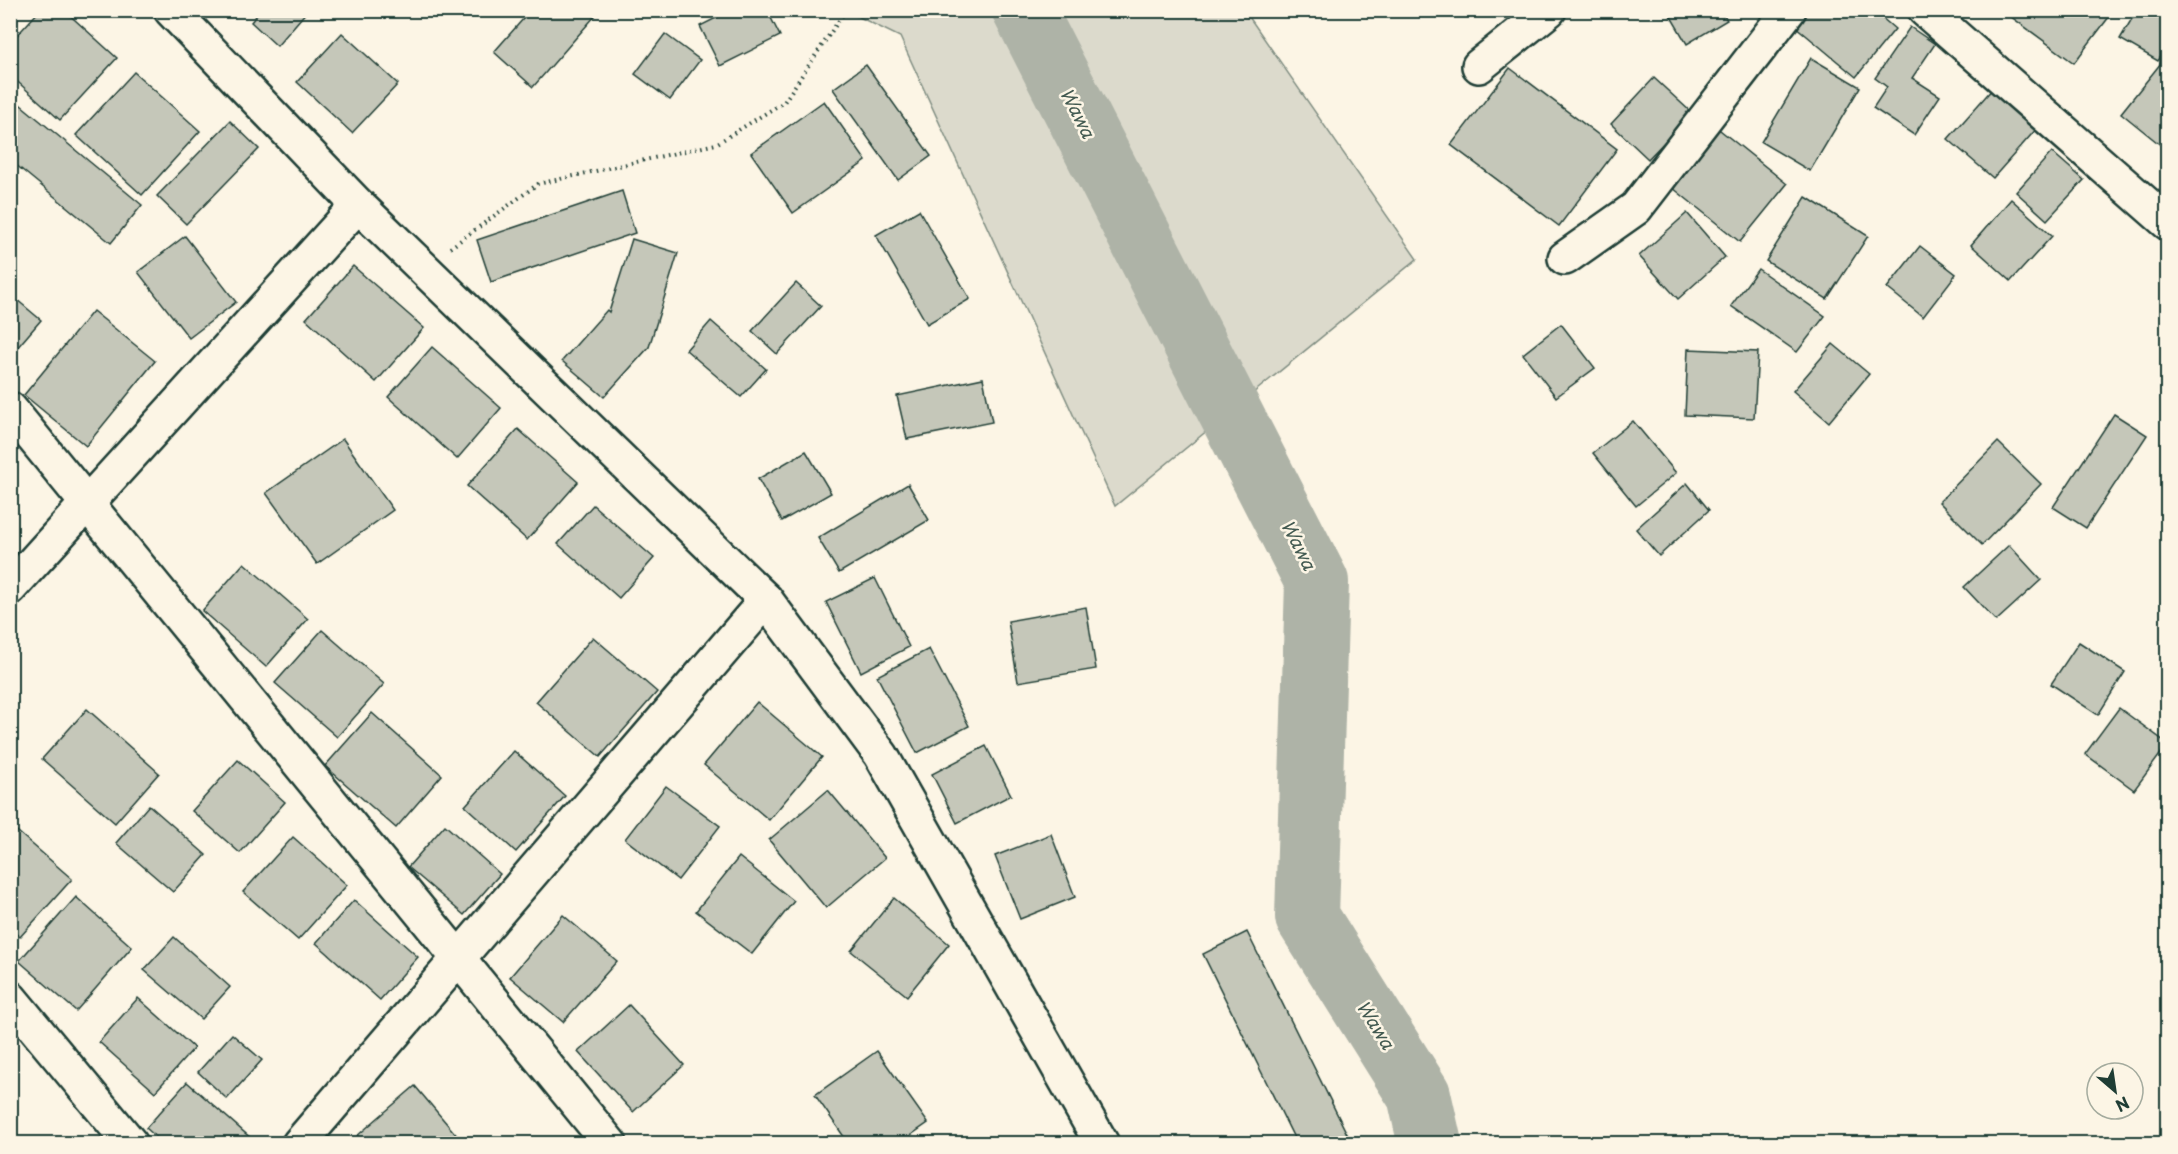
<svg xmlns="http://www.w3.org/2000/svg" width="2178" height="1154" font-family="'Playpen Sans',sans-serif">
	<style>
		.green { fill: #dcdacc; stroke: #7e8c80; stroke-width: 1.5 }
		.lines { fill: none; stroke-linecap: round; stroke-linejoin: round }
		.river { stroke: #aeb3a7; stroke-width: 64 }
		.building { fill: #c5c7b9; stroke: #1f3d34; stroke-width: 1.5 }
		.minor-casing { stroke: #1f3d34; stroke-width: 38 }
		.path { stroke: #1f3d34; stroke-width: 4; stroke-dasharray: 1.5 4.5; stroke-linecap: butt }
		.minor { stroke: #fcf5e5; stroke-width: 33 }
		.labels { text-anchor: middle; stroke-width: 5; stroke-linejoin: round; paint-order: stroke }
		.water-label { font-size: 18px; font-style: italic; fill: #435a51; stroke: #fcf5e5 }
	</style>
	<rect width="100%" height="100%" fill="#fcf5e5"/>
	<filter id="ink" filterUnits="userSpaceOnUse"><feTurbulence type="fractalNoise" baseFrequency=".0167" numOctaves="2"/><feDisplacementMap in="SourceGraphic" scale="12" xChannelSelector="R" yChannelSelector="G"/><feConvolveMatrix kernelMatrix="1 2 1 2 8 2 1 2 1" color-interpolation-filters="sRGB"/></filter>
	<g filter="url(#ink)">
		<path class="green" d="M847,11H1245L1417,259L1115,506L900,37Z"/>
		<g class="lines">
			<path class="river" d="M1024,10L1317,582L1307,917L1419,1095L1430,1144"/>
		</g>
		<g class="building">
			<path d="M40,10H64L117,58L60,120L10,75V43Z"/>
			<path d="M261,10H308L277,46L251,22Z"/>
			<path d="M531,10H590L595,16L533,87L494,52Z"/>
			<path d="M732,10H767L780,36L720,66L700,26Z"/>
			<path d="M1667,10H1721L1727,20L1687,44Z"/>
			<path d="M1798,10H1873L1895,29L1856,77L1789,21Z"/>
			<path d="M2014,10H2101L2109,17L2074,63L2010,16Z"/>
			<path d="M2137,10H2168V46L2158,61L2120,39Z"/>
			<path d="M1910,27L1935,44L1912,78L1940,96L1914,135L1873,108L1887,87L1875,78Z"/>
			<path d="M342,33L398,84L352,133L297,82Z"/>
			<path d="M665,34L700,60L670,100L635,74Z"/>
			<path d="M1811,58L1860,87L1810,171L1761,142Z"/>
			<path d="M2161,63L2168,68V151L2121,113Z"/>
			<path d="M866,65L931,156L898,180L833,89Z"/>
			<path d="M1510,68L1617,149L1559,226L1451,145Z"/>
			<path d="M134,72L200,131L142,195L76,135Z"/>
			<path d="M1654,78L1692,113L1648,159L1611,124Z"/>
			<path d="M1994,87L2039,126L1993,178L1948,139Z"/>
			<path d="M10,96L142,205L111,243L10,160Z"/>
			<path d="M824,101L866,161L793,213L751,153Z"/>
			<path d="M230,121L259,149L186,224L157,196Z"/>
			<path d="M1715,126L1787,184L1740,242L1668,184Z"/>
			<path d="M2052,152L2084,180L2047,220L2016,192Z"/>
			<path d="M622,191L635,233L491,282L477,240Z"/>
			<path d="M1806,197L1868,236L1827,299L1766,261Z"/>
			<path d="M2011,199L2052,236L2011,281L1971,245Z"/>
			<path d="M919,210L970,299L927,324L876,235Z"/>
			<path d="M1687,213L1725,257L1678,299L1639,256Z"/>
			<path d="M185,236L236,302L189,338L138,272Z"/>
			<path d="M632,239L678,253L649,347L604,397L562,361L607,310L609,312Z"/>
			<path d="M1920,246L1956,274L1923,317L1887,288Z"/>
			<path d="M353,266L424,328L376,382L306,319Z"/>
			<path d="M1758,269L1825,316L1797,352L1731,306Z"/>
			<path d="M796,283L821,306L777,354L752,331Z"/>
			<path d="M10,294L41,320L10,356Z"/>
			<path d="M93,311L155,361L86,446L24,395Z"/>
			<path d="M711,321L766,369L741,397L686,350Z"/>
			<path d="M1561,324L1595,368L1556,397L1523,354Z"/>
			<path d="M1833,344L1869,374L1829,422L1793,391Z"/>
			<path d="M432,347L501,408L457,459L388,397Z"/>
			<path d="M1688,349L1758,352L1754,418L1685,415Z"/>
			<path d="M983,378L992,422L907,439L897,396Z"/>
			<path d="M2114,414L2147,435L2086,528L2053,507Z"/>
			<path d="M1633,421L1676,473L1636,506L1593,453Z"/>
			<path d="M518,429L578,482L527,540L467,486Z"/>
			<path d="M343,439L393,510L317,564L266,493Z"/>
			<path d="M1998,442L2041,484L1982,545L1939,502Z"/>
			<path d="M806,451L831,493L782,521L758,479Z"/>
			<path d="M1687,483L1709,510L1659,556L1636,529Z"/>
			<path d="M908,484L929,520L839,573L818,538Z"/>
			<path d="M593,505L654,558L619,598L558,544Z"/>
			<path d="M2009,545L2041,580L1996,621L1964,587Z"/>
			<path d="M244,563L308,619L266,667L202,611Z"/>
			<path d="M875,578L909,647L861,672L826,602Z"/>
			<path d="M1086,607L1096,669L1018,682L1008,621Z"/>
			<path d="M322,630L384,684L337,737L275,683Z"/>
			<path d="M593,637L657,692L600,757L536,702Z"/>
			<path d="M2079,642L2125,672L2098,715L2051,684Z"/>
			<path d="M929,649L969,726L917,753L877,676Z"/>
			<path d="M757,702L822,757L769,820L704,765Z"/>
			<path d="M2119,708L2168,744L2134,790L2085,754Z"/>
			<path d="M87,709L159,773L115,823L42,759Z"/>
			<path d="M372,713L442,775L396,828L325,766Z"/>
			<path d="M986,746L1011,795L957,823L932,774Z"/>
			<path d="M514,751L565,796L516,852L465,806Z"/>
			<path d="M238,760L285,802L240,853L192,811Z"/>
			<path d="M666,786L720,826L678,880L625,839Z"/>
			<path d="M828,790L885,858L826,908L769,840Z"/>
			<path d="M149,805L206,855L173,892L116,843Z"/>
			<path d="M10,825L72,879L20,937L10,929Z"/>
			<path d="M445,825L500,874L464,915L408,867Z"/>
			<path d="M1051,834L1075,897L1020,919L995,856Z"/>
			<path d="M293,837L347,885L298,940L243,892Z"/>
			<path d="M739,857L794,901L752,954L696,911Z"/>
			<path d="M76,897L132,947L76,1011L19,961Z"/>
			<path d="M894,898L949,944L907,996L851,951Z"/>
			<path d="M354,900L418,957L380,1000L316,943Z"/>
			<path d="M563,915L617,961L563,1022L510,977Z"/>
			<path d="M1247,932L1352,1144H1297L1203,954Z"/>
			<path d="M174,937L230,987L201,1019L144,970Z"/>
			<path d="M138,998L194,1048L155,1092L99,1042Z"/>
			<path d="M629,1005L684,1065L633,1112L578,1052Z"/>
			<path d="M232,1034L262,1060L227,1099L198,1072Z"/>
			<path d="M877,1051L928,1123L898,1144H849L815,1095Z"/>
			<path d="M187,1082L254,1141L252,1144H164L146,1128Z"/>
			<path d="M415,1086L464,1144H363L357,1136Z"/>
		</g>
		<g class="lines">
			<g class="minor-casing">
				<g id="minor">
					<path d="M171,10L358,205L766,600L881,755L1102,1144"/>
					<path d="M1925,10L2168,223"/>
					<path d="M1479,66L1549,10"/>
					<path d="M1565,258L1636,208L1789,10"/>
					<path d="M10,409L610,1144"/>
					<path d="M10,588L358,205"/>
					<path d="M10,998L131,1144"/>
					<path d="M299,1144L766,600"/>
				</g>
			</g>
			<path class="path" d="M450,248L538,184L716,144L784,102L846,10"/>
			<use href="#minor" class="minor"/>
		</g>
	</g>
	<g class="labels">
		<g class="water-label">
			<text transform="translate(1077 113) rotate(63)" y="6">Wawa</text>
			<text transform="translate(1298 545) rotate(63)" y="6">Wawa</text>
			<text transform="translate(1375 1025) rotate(58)" y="6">Wawa</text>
		</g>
	</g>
	<rect width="2178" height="1154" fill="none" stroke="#fcf5e5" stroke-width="36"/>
	<rect x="18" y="18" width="2142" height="1118" fill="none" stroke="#1f3d34" stroke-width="2" filter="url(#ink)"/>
	<g transform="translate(2115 1091) rotate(151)"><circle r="28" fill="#fcf5e5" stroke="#a4ab9e" stroke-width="1.5"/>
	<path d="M0-4.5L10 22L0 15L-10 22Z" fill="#1f3d34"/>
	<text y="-9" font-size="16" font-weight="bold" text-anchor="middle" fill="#1f3d34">N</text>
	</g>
</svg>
